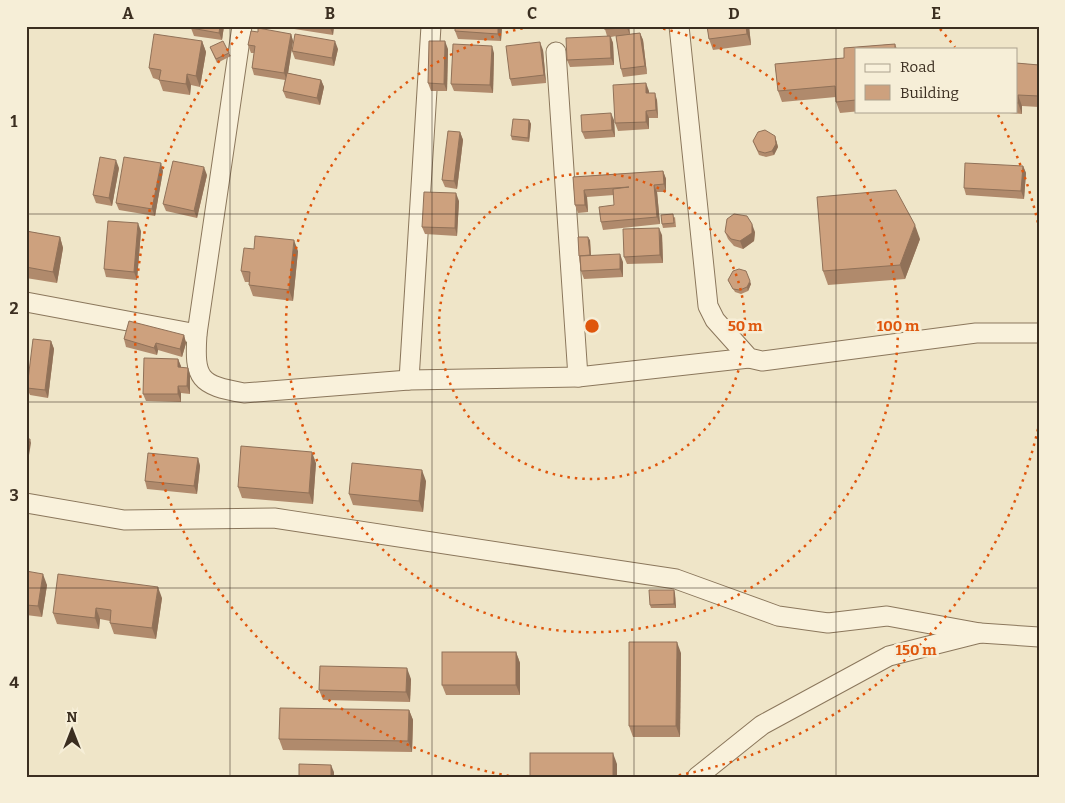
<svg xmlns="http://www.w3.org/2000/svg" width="1065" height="803" font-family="Bitter,serif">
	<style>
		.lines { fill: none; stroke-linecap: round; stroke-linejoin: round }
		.minor-casing { stroke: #8b775c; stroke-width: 21 }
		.minor { stroke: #f9f1db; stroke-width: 19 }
		.wall { fill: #b08a6c }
		.shaded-wall { fill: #907158 }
		.building { fill: #cda17e; stroke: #907158 }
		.grid { fill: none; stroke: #3b2e20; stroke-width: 1; stroke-opacity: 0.55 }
		.ring { fill: none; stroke: #df570d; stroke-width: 2.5; stroke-dasharray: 2.5 5 }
		.centre { fill: #df570d; stroke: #f6eed7; stroke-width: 2.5 }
		.ring-label { font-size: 15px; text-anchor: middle; font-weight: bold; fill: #df570d; stroke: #f6eed7; stroke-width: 5; stroke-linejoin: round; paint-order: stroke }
		.neatline { fill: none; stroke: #3b2e20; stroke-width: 2 }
		.grid-label { font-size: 16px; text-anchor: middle; font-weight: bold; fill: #3b2e20 }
	</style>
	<rect width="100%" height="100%" fill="#efe5c8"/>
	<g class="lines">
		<g class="minor-casing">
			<g id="minor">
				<path d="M242,26L197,334C194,379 199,385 244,393L409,380L578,377L749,358"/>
				<path d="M679,26L708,306L715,320L749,358L762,361L976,333H1039"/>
				<path d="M556,52L578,377"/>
				<path d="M26,302L197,334"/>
				<path d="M409,380L431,26"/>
				<path d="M26,503L124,520L274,518L676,579L778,616L828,623L887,616L980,633"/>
				<path d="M697,777L762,725L889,656L980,633L1039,637"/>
			</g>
		</g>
		<use href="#minor" class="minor"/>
	</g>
	<g class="wall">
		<path d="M191,26H224L222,40L194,36L191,28Z"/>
		<path d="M275,26H334L333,35Z"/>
		<path d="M502,26L501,41L458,39L455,31Z"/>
		<path d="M604,26H629L630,34L640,33L643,40L647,74L623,77L621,69L616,36L611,37L613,43L614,65L570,67L567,60L607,36Z"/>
		<path d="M707,26H749L751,45L713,50L709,39Z"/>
		<path d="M258,32L291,34L293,41L288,73L321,80L324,87L320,105L286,98L283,91L285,80L254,75L252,68L254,53H251L248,45Z"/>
		<path d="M202,41L206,52L200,87L191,85L190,95L163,91L159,80L153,78L149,68Z"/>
		<path d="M895,44L897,49H856V111H861L840,113L836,102V97L782,102L778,91L775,64L844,58V48Z"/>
		<path d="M210,47L229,53L231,56L217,63Z"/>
		<path d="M338,49L334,66L295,59L292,51Z"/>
		<path d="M448,49L447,91H431L428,83Z"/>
		<path d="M543,50L546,83L512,86L510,79Z"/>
		<path d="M494,53L493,93L454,91L451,84Z"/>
		<path d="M1016,63L1039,65V107L1022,106V114L986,111H1016Z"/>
		<path d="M649,91V93L657,100L658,118H649V129L618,131L615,123Z"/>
		<path d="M529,120L531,124L529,142L512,140L511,136Z"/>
		<path d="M614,120L615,137L585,139L582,132Z"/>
		<path d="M460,132L463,140L457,189L445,187L442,180Z"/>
		<path d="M776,140L778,147L774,155L766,157L759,155L753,141Z"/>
		<path d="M1023,166L1026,173L1024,199L966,195L964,188Z"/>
		<path d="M119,168L112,206L96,203L93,195Z"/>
		<path d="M163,171L155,216L119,210L116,203Z"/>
		<path d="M663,171L666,179V192H657L660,224L603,230L601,222L614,205V195L587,197L588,212L578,213L575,205L573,177Z"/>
		<path d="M207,175L197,218L166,211L163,204Z"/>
		<path d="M459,201L457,236L425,234L422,227Z"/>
		<path d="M675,217L676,227L663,228L662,224Z"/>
		<path d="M26,231L60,237L63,248L57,283L26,278Z"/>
		<path d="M141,231L137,280L106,277L104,269Z"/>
		<path d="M725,232H755L754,241L743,249L734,246L728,239Z"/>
		<path d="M662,235L663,263L627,264L624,257Z"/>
		<path d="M920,239L905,279L828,285L823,271Z"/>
		<path d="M590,240L591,255L623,262V277L584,279L581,271L579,256Z"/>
		<path d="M254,249L298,251L293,301L253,296L249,285V282H245L241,271Z"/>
		<path d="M728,280L751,284L748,291L741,294L735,292Z"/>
		<path d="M184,335L186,343L182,357L158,350L157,355L126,347L124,339Z"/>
		<path d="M51,341L54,349L48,398L30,395L27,388Z"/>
		<path d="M178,359L181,367L190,375V394L181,393V402L146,401L143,394Z"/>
		<path d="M198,458L200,466L197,494L147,489L145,481Z"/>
		<path d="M316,463L313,504L242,498L238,487Z"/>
		<path d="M426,481L423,512L353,505L349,494Z"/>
		<path d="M26,571L47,585L42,617L26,615Z"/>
		<path d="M674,590L675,594L676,608H651L650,605Z"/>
		<path d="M162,598L156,639L114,634L110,623V621L100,619L99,629L57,624L53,613Z"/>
		<path d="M516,652L520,663V695H446L442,685Z"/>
		<path d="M681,653L680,737H633L629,726Z"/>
		<path d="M411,679L410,702L323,700L319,690Z"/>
		<path d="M409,710L413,720L412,752L283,750L279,739Z"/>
	</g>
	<g class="shaded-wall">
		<path d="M220,26H224L222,40L219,33Z"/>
		<path d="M330,26H334L333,35L330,28Z"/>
		<path d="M498,26H502L501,41L498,34Z"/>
		<path d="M627,26H629L630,35L627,28Z"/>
		<path d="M746,26H749L751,45L747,34Z"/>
		<path d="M640,33L643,40L647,74L645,66Z"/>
		<path d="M291,34L293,41L287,80L284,73Z"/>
		<path d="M610,36L613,43L614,65L611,58Z"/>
		<path d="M202,41L206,52L200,87L196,76Z"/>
		<path d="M335,41L338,49L334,66L332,58Z"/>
		<path d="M445,41L448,49L447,91L444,84Z"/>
		<path d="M540,42L543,50L546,83L544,75Z"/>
		<path d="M492,46L494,53L493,93L490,85Z"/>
		<path d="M187,74L191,85L190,95L186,84Z"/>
		<path d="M321,80L324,87L320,105L317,98Z"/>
		<path d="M646,83L649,91V100L646,93Z"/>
		<path d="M655,93L657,100L658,118L656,110Z"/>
		<path d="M1018,95L1022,106V114L1018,103Z"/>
		<path d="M646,111L649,118V129L646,122Z"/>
		<path d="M611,113L614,120L615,137L612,130Z"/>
		<path d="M529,120L531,124L529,142L528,138Z"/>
		<path d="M460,132L463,140L457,189L454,181Z"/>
		<path d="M775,136L778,147L774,155L772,151Z"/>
		<path d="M116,160L119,168L112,206L109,198Z"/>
		<path d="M161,163L163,171L155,216L152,209Z"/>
		<path d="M1023,166L1026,173L1024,199L1021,191Z"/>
		<path d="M204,167L207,175L197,218L194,211Z"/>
		<path d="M663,171L666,179V192L664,184Z"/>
		<path d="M654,185L657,192L660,224L657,217Z"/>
		<path d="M584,190L587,197L588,212L585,205Z"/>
		<path d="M456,193L459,201L457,236L455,228Z"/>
		<path d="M138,223L141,231L137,280L134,272Z"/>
		<path d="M752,224L755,232L754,241L743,249L740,241Z"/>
		<path d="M915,225L920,239L905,279L900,265Z"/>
		<path d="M659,228L662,235L663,263L660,255Z"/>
		<path d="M60,237L63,248L57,283L53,272Z"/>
		<path d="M588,237L590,240L591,259L590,255Z"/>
		<path d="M294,240L298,251L293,301L289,290Z"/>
		<path d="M620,254L623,262V277L620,269Z"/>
		<path d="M750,281L751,284L748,291L747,287Z"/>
		<path d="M184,335L186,343L182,357L180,349Z"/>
		<path d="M51,341L54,349L48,398L45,390Z"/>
		<path d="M156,343L158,350L157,355L154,348Z"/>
		<path d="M178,359L181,366V375L178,367Z"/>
		<path d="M188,368L190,375V394L187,386Z"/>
		<path d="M178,386L181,393V402L178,394Z"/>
		<path d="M30,439L31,443L28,461L27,457Z"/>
		<path d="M312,452L316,463L313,504L309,493Z"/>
		<path d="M198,458L200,466L197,494L194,486Z"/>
		<path d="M422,470L426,481L423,512L419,501Z"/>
		<path d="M43,574L47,585L42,617L38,606Z"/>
		<path d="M158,587L162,598L156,639L152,628Z"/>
		<path d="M674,590L675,594L676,608L674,604Z"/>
		<path d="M96,608L100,619L99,629L95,618Z"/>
		<path d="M677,642L681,653L680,737L676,726Z"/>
		<path d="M516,652L520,663V695L516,685Z"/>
		<path d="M407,668L411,679L410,702L406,692Z"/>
		<path d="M409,710L413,720L412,752L408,741Z"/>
		<path d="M613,753L617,764V777H613Z"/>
		<path d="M331,765L334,772V777H331Z"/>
	</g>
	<g class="building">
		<path d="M191,26H220L219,33L191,28Z"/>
		<path d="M455,26H498V34L455,31Z"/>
		<path d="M604,26H627V28L604,29Z"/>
		<path d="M707,26H746L747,34L709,39Z"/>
		<path d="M258,28L291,34L284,73L252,68L255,46L248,45L251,31L258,32Z"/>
		<path d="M640,33L645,66L621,69L616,36Z"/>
		<path d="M154,34L202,41L196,76L187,74L186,84L159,80L161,70L149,68Z"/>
		<path d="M295,34L335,41L332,58L292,51Z"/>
		<path d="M610,36L611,58L567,60L566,38Z"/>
		<path d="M223,41L229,53L216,59L210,47Z"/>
		<path d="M429,41H445L444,84L428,83Z"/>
		<path d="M540,42L544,75L510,79L506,46Z"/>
		<path d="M453,44L492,46L490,85L451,84Z"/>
		<path d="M895,44V49H856V100L836,102L835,86L778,91L775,64L844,58V48Z"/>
		<path d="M1016,63L1039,65V96L1018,95V103H1016Z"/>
		<path d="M287,73L321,80L317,98L283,91Z"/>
		<path d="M646,83V93H655L656,110L646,111V122L615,123L613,85Z"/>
		<path d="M611,113L612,130L582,132L581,115Z"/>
		<path d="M513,119L529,120L528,138L511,136Z"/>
		<path d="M765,130L775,136L776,144L772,151L765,153L758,151L753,141L758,132Z"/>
		<path d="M448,131L460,132L454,181L442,180Z"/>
		<path d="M100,157L116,160L109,198L93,195Z"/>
		<path d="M124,157L161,163L152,209L116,203Z"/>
		<path d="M173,161L204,167L194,211L163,204Z"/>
		<path d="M965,163L1023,166L1021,191L964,188Z"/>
		<path d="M663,171L664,184L654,185L657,217L601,222L599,207L614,205L613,189L629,187L584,190L585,205H575L573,177Z"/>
		<path d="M896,190L915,225L900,265L823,271L817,197Z"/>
		<path d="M424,192L456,193L455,228L422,227Z"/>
		<path d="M673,214L674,223L662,224L661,215Z"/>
		<path d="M734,214L747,216L752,224V233L740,241L731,239L725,232L727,219Z"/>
		<path d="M108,221L138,223L134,272L104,269Z"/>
		<path d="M659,228L660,255L624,257L623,229Z"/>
		<path d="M26,231L60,237L53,272L26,267Z"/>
		<path d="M255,236L294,240L289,290L249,285L250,272L241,271L244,248L254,249Z"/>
		<path d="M578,237H588L590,255L579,256Z"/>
		<path d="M620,254V269L581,271L580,256Z"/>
		<path d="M739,269L746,271L750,281L747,287L740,290L733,289L728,280L733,271Z"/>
		<path d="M129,321L184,335L180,349L156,343L154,348L124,339Z"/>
		<path d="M33,339L51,341L45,390L27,388Z"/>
		<path d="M144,358L178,359V367L188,368L187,386H178V394H143Z"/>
		<path d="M26,439H30L27,457H26Z"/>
		<path d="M241,446L312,452L309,493L238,487Z"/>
		<path d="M148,453L198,458L194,486L145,481Z"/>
		<path d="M352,463L422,470L419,501L349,494Z"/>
		<path d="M26,571L43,574L38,606L26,605Z"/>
		<path d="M58,574L158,587L152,628L110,623L111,610L96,608L95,618L53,613Z"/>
		<path d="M649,590H674V604L650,605Z"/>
		<path d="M629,642H677L676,726H629Z"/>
		<rect x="442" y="652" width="74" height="33"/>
		<path d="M320,666L407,668L406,692L319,690Z"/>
		<path d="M280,708L409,710L408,741L279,739Z"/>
		<rect x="530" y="753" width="83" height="24"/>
		<path d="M299,764L331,765V777H299Z"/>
	</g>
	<path class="grid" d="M230,26V777M432,26V777M634,26V777M836,26V777M26,214H1039M26,402H1039M26,588H1039"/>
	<g class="ring">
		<circle cx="592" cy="326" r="153"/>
		<path d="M656 27A306 306 0 1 1 528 27"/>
		<path d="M1038 429A458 458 0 0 1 675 776M509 776A458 458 0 0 1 244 29M940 29A458 458 0 0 1 955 47M998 115A458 458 0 0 1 1038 223"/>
	</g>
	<circle cx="592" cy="326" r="8" class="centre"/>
	<g class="ring-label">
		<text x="745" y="331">50 m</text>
		<text x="898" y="331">100 m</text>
		<text x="916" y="655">150 m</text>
	</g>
	<rect width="1065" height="803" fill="none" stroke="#f6eed7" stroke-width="55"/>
	<rect x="855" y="48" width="162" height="65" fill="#f6eed7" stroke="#aba18e"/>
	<rect x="865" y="64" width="25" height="8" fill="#f9f1db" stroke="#aba18e"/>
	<text x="900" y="72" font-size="15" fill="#3b2e20">Road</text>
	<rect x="865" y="85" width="25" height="15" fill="#cda17e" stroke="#aba18e"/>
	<text x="900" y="98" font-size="15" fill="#3b2e20">Building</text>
	<g transform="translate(72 730)" stroke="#f6eed7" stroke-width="4" paint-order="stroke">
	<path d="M0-4L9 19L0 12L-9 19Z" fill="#3b2e20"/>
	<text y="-8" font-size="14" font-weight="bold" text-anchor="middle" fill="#3b2e20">N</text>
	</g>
	<rect x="28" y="28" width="1010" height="748" class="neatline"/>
	<g class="grid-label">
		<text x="128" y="19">A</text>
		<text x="330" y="19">B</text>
		<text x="532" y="19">C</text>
		<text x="734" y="19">D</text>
		<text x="936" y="19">E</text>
		<text x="14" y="127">1</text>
		<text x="14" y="314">2</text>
		<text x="14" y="501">3</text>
		<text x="14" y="688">4</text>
	</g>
</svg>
